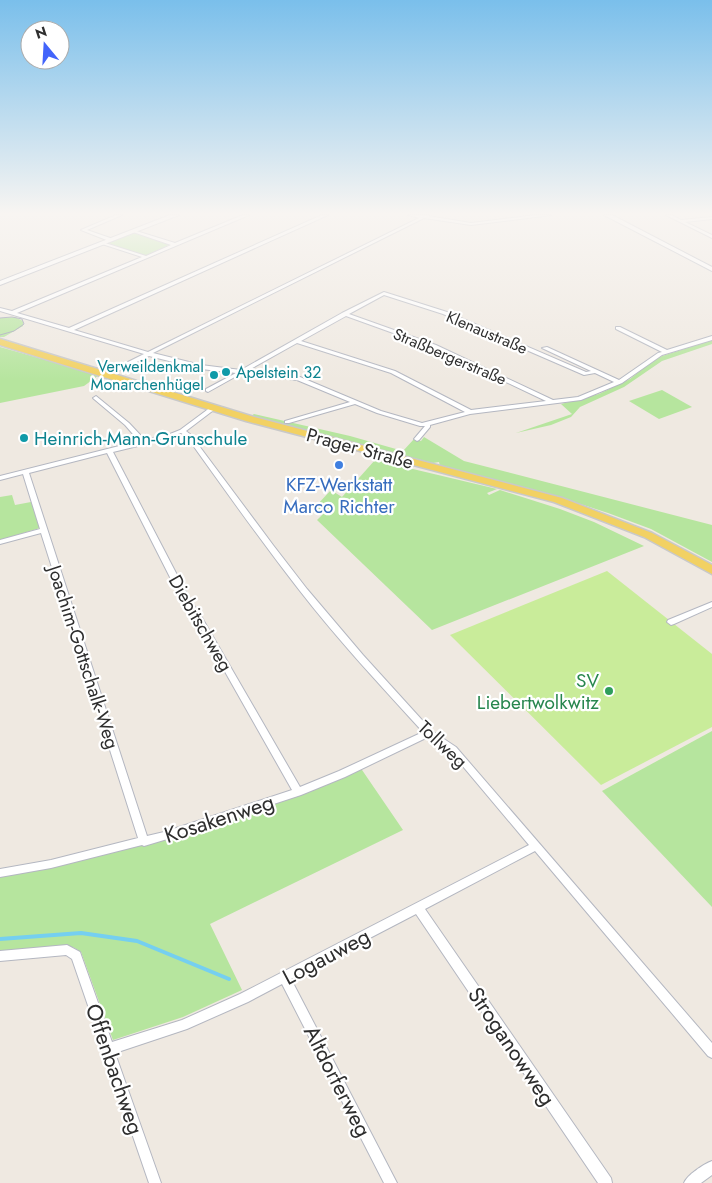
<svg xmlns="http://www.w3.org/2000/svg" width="712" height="1183" font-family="Jost,sans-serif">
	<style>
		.green { fill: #b6e59e }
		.pitch { fill: #c9ec9a }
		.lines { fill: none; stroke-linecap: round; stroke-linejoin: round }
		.stream { stroke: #75cff0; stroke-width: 4 }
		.minor-casing { stroke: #b4b7c1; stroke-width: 2 }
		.tertiary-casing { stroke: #b4b7c1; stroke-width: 2 }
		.primary-casing { stroke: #c9c9c9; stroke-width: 3 }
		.minor { fill: #fff; fill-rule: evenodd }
		.tertiary { fill: #fff; fill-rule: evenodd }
		.primary { fill: #f2d163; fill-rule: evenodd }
		.tram { stroke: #a3a6b8; stroke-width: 1 }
		.culture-dot { fill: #0f9aa8; stroke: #fff; stroke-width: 2 }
		.shop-dot { fill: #3f7fe0; stroke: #fff; stroke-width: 2 }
		.leisure-dot { fill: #2e9e5b; stroke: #fff; stroke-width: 2 }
		.labels { text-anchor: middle; stroke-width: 4.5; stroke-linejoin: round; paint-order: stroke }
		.far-street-label { font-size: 16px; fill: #2e2e2e; stroke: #fff }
		.far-culture-label { font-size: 16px; fill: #0d838f; stroke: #fff; text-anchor: end }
		.culture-label { font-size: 19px; fill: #0d838f; stroke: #fff; text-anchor: start }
		.street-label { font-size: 19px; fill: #2e2e2e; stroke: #fff }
		.shop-label { font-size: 19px; fill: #366cbe; stroke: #fff }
		.leisure-label { font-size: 19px; fill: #27864d; stroke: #fff; text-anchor: end }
		.near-street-label { font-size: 22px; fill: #2e2e2e; stroke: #fff }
	</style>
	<rect width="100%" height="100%" fill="#efe9e1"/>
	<g class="green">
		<path d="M136,232L171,244L145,256L108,243Z"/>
		<path d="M15,317L23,321V326L4,337H0V318Z"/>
		<path d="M712,340V344L662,361L624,387L580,407L571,417L551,425L516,433L572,414L561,404L599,394L630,379L656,358Z"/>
		<path d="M0,347L99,375L84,386L0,403Z"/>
		<path d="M662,390L692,407L659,419L629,401Z"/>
		<path d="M254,414L350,436L403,451L414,439L421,441L424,437L464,461L712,525V562L651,529L608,513L559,497L440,466L439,462L433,463L254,418L251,416Z"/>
		<path d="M375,460L497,489L487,493L489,495L500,490L560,509L594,522L644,546L432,630L317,520L323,514L316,506L331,490L342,497Z"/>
		<path d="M12,495L15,505L31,502L40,528L0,540V497Z"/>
		<path d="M712,731V907L602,791Z"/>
		<path d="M360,767L403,830L210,924L242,990L183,1017L113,1040L81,952L73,947L0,952V876L146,844Z"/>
	</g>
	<path class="pitch" d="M607,571L712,654V727L601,785L450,635Z"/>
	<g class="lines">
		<path class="stream" d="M0,939L81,933L137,941L229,979"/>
		<g class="minor-casing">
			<g id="minor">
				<path d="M116,215H122L87,230L113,239V241H109L81,230Z"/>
				<path d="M243,215H249L17,313L69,328L322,215H328L74,330L148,352L419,218L408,215H429L428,216L471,223L536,215H551L471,225L424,218L153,353L201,365L241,370L342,313L384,292L447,312L586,372L591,371L542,348L547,347L619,380L658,353L662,352L616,329V327H620L667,350L712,336V340L662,355L622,383L581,400L470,414L430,425V427L419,440L417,441L414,439L425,426H420L377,413L355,404L289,423H285V421L350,402L297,380L242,373L208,392L206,391V389L236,373L201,369L149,356L108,376H104V374L144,354L0,311V308L12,311L142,257L102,244V242L146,256L171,245L133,232V230L175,243ZM384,295L443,314L584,375L595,373L614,382L578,397L553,400L436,345L349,314ZM346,316L432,347L546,401L471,410L395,371L301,341ZM297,343L391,373L465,412L422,423L381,411L300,377L247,371Z"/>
				<path d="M666,215H672L681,220L712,217V219L685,222L712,235V238Z"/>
				<path d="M96,396L129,423L145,440L170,434L180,430L211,407H215V409L186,431L191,435L273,545L307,589L363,655L432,731L456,747L712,1043V1058L708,1056L535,851L425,909L611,1178L612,1183H598L416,914L291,979L397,1183H384L282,984L248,1002L187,1029L115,1053L161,1183H149L72,959L66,955L0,961V951L67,945L80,952L112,1042L182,1020L240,994L529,845L450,751L428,737L345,777L301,795L164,840L144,846L142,845L51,868L0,877V869L51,860L138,838L41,533L0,544V540L40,529L23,474L0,480V476L139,441L125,425L94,399L93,398ZM181,433L187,437C224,489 261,541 300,591C338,640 381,686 423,732L339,771L300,787L201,616L188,596L113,452L146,444ZM107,453L180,597L194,617L292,790L164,832L147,836L29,473Z"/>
				<path d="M712,602V607L674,624L671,625L667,622L668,620Z"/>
				<path d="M712,1161V1175L701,1183H684C687,1175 704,1164 712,1161Z"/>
			</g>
		</g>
		<g class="tertiary-casing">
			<g id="tertiary">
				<path d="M170,215H179L0,285V281Z"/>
				<path d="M604,215H612L712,267V271Z"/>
			</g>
		</g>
		<g class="primary-casing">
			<path id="primary" d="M0,339L254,417L562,498L652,533L712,565V574L644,537L554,502L246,421L0,345Z"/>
		</g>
		<use href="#minor" class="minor"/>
		<use href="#tertiary" class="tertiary"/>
		<use href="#primary" class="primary"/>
		<path class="tram" d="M0,318L12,317L22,319L24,324L14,331L0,335"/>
	</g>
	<linearGradient id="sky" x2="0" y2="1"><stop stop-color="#7abfeb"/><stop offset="0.56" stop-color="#f8f5f2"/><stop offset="1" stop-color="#f8f5f2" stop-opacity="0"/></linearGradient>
	<rect width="712" height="381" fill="url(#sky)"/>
	<g class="culture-dot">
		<circle cx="226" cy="372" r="5"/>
		<circle cx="214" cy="375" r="5"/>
		<circle cx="24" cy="438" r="5"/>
	</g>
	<circle class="shop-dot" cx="339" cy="465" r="5"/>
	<circle class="leisure-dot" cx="609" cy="691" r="5"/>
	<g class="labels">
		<g class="far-street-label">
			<text transform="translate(487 332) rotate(23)" y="6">Klenaustraße</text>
			<text transform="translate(450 356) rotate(23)" y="6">Straßbergerstraße</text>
		</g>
		<g class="far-culture-label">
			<text x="204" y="372">Verweildenkmal<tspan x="204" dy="18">Monarchenhügel</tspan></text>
			<text x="236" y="378" text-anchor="start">Apelstein 32</text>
		</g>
		<g class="culture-label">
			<text x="34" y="445">Heinrich-Mann-Grunschule</text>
		</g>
		<g class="street-label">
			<text transform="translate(360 448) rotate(15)" y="7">Prager Straße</text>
			<text transform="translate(201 623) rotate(60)" y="7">Diebitschweg</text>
			<text transform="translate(84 657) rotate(72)" y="7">Joachim-Gottschalk-Weg</text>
			<text transform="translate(443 744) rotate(43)" y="7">Tollweg</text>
		</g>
		<g class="shop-label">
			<text x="339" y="491">KFZ-Werkstatt<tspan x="339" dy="22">Marco Richter</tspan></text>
		</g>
		<g class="leisure-label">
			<text x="599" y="687">SV<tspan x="599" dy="22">Liebertwolkwitz</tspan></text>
		</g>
		<g class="near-street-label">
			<text transform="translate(219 818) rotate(-18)" y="8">Kosakenweg</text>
			<text transform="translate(326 956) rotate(-28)" y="8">Logauweg</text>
			<text transform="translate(512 1046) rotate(56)" y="8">Stroganowweg</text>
			<text transform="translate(115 1069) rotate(71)" y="8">Offenbachweg</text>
			<text transform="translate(338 1081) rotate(63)" y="8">Altdorferweg</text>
		</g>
	</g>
	<g transform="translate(45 45) rotate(342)"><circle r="24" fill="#ffffff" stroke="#ababab"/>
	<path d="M0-4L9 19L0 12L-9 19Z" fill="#4264fb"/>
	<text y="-8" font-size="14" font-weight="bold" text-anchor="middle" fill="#2e2e2e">N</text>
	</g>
</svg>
